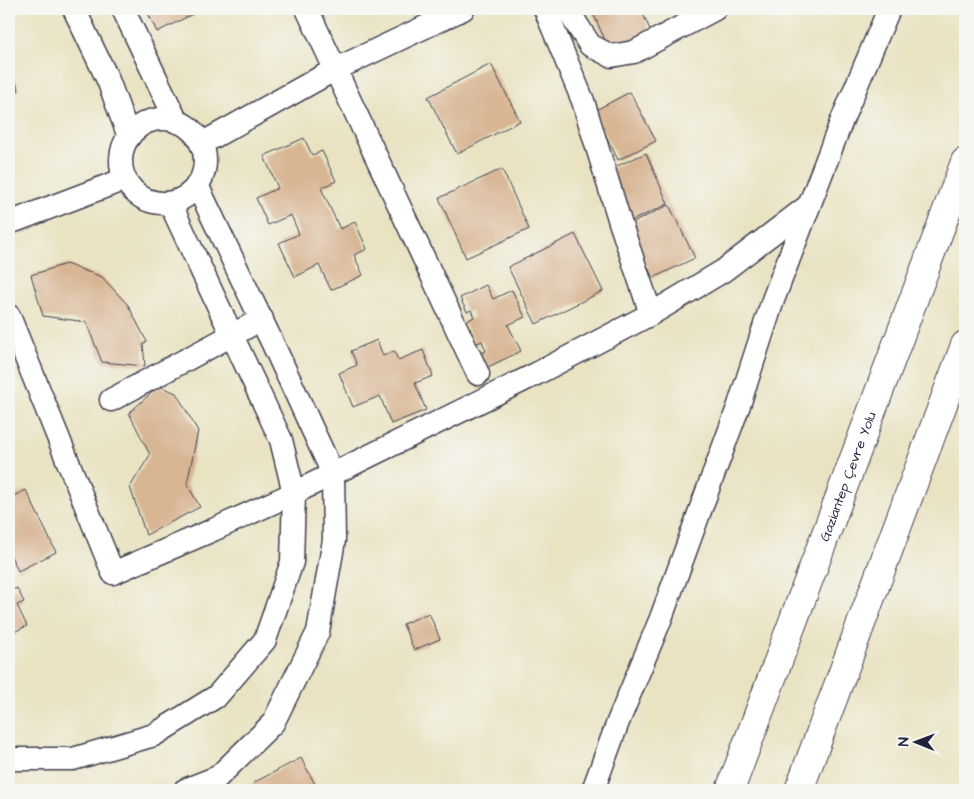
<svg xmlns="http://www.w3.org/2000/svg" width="974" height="799" font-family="'Architects Daughter',sans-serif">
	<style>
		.building { fill: #d8b694 }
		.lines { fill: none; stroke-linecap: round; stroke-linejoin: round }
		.minor-casing { stroke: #403f4f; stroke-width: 25 }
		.highway-casing { stroke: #403f4f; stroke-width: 30 }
		.minor { stroke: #fff; stroke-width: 22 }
		.highway { stroke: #fff; stroke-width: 28 }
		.labels { text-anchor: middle; stroke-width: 4; stroke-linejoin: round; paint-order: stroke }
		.street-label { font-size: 14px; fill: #22223b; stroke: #f6f6f2 }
	</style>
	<rect width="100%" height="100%" fill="#f6f6f2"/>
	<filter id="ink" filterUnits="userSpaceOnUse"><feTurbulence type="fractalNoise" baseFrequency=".02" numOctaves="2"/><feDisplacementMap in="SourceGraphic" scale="10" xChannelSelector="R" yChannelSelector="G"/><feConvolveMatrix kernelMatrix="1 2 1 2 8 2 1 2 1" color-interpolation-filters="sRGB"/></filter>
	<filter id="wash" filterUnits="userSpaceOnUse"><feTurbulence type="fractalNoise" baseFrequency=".0096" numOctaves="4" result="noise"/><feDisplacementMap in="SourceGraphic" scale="20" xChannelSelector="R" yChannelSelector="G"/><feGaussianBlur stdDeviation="1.12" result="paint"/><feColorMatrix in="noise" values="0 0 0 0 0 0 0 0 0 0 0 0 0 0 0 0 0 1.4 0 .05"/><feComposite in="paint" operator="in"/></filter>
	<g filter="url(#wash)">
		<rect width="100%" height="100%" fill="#e9e3c2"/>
		<g id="blocks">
			<g class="building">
				<path d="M146,9H203L157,32Z"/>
				<path d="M591,9H641L651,32L610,51Z"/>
				<path d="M491,64L520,121L457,154L428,97Z"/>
				<path d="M9,66L19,90L9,95Z"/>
				<path d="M630,92L656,141L618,160L594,111Z"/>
				<path d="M304,138L312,155L322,151L336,181L321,188L340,229L355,222L367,249L354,255L363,275L331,290L319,265L295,277L279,243L299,234L291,215L268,225L256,198L278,188L264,156Z"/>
				<path d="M646,153L668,204L631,221L608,170Z"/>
				<path d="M502,169L529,229L466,258L439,198Z"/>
				<path d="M669,205L695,258L653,278L628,225Z"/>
				<path d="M575,234L603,291L536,324L508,267Z"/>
				<path d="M66,264L102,277L128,305L147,342L143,344L145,366L102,362L86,322L43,316L31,275Z"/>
				<path d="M486,285L493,299L512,290L525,317L508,325L521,351L484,369L477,355L486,351L482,341L475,344L464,322L474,317L471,310L467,312L460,298Z"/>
				<path d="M377,340L383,356L394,351L398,360L423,350L433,376L415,383L426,410L391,424L380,396L353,407L339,373L357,365L351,351Z"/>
				<path d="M159,386L176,393L198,431L187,484L200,507L146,535L130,487L150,455L129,413Z"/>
				<path d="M26,490L56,552L18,571L9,552V498Z"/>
				<path d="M9,586L11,591L17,588L24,602L17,605L27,626L9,634Z"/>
				<path d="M429,613L440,639L414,650L403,624Z"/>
				<path d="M301,758L318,790H257L253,783Z"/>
			</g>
		</g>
	</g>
	<g filter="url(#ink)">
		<use href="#blocks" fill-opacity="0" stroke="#403f4f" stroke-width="1"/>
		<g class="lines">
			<g class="minor-casing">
				<g id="minor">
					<path d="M74,9L108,80L129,137"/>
					<path d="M123,9L177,122"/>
					<path d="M307,9L478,374"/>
					<path d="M545,9L583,101L620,222L651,314"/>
					<path d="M567,9L590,45L611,56L634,52L715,9"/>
					<circle cx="163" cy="161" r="42"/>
					<path d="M201,144L334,70L463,9"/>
					<path d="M9,223L125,179"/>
					<path d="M9,316L113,573L213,530L294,493L536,374L651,314L723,271L808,206"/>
					<path d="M111,400L262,319"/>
					<path d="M9,759H73L154,735L217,696L265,640L292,562L294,493L281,440L170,203"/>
					<path d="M185,790L218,777L273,723L318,632L334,540L333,474L273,344L197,185"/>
					<path d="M593,790L618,722L661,618L701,508L739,405L773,300L842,120L889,9"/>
				</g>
			</g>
			<g class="highway-casing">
				<g id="highway">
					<path id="s1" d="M730,790L965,162"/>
					<path d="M799,790L965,345"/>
				</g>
			</g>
			<use href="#minor" class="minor"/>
			<use href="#highway" class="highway"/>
		</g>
	</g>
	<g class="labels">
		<g class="street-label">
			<text dy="5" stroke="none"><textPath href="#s1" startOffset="335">Gaziantep Çevre Yolu</textPath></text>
		</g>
	</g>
	<rect width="974" height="799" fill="none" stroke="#f6f6f2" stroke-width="30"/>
	<g transform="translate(916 742) rotate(271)" stroke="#f6f6f2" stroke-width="4" paint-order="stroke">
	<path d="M0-4L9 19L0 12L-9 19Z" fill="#22223b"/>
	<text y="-8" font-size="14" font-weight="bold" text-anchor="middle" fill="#22223b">N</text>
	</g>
</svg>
